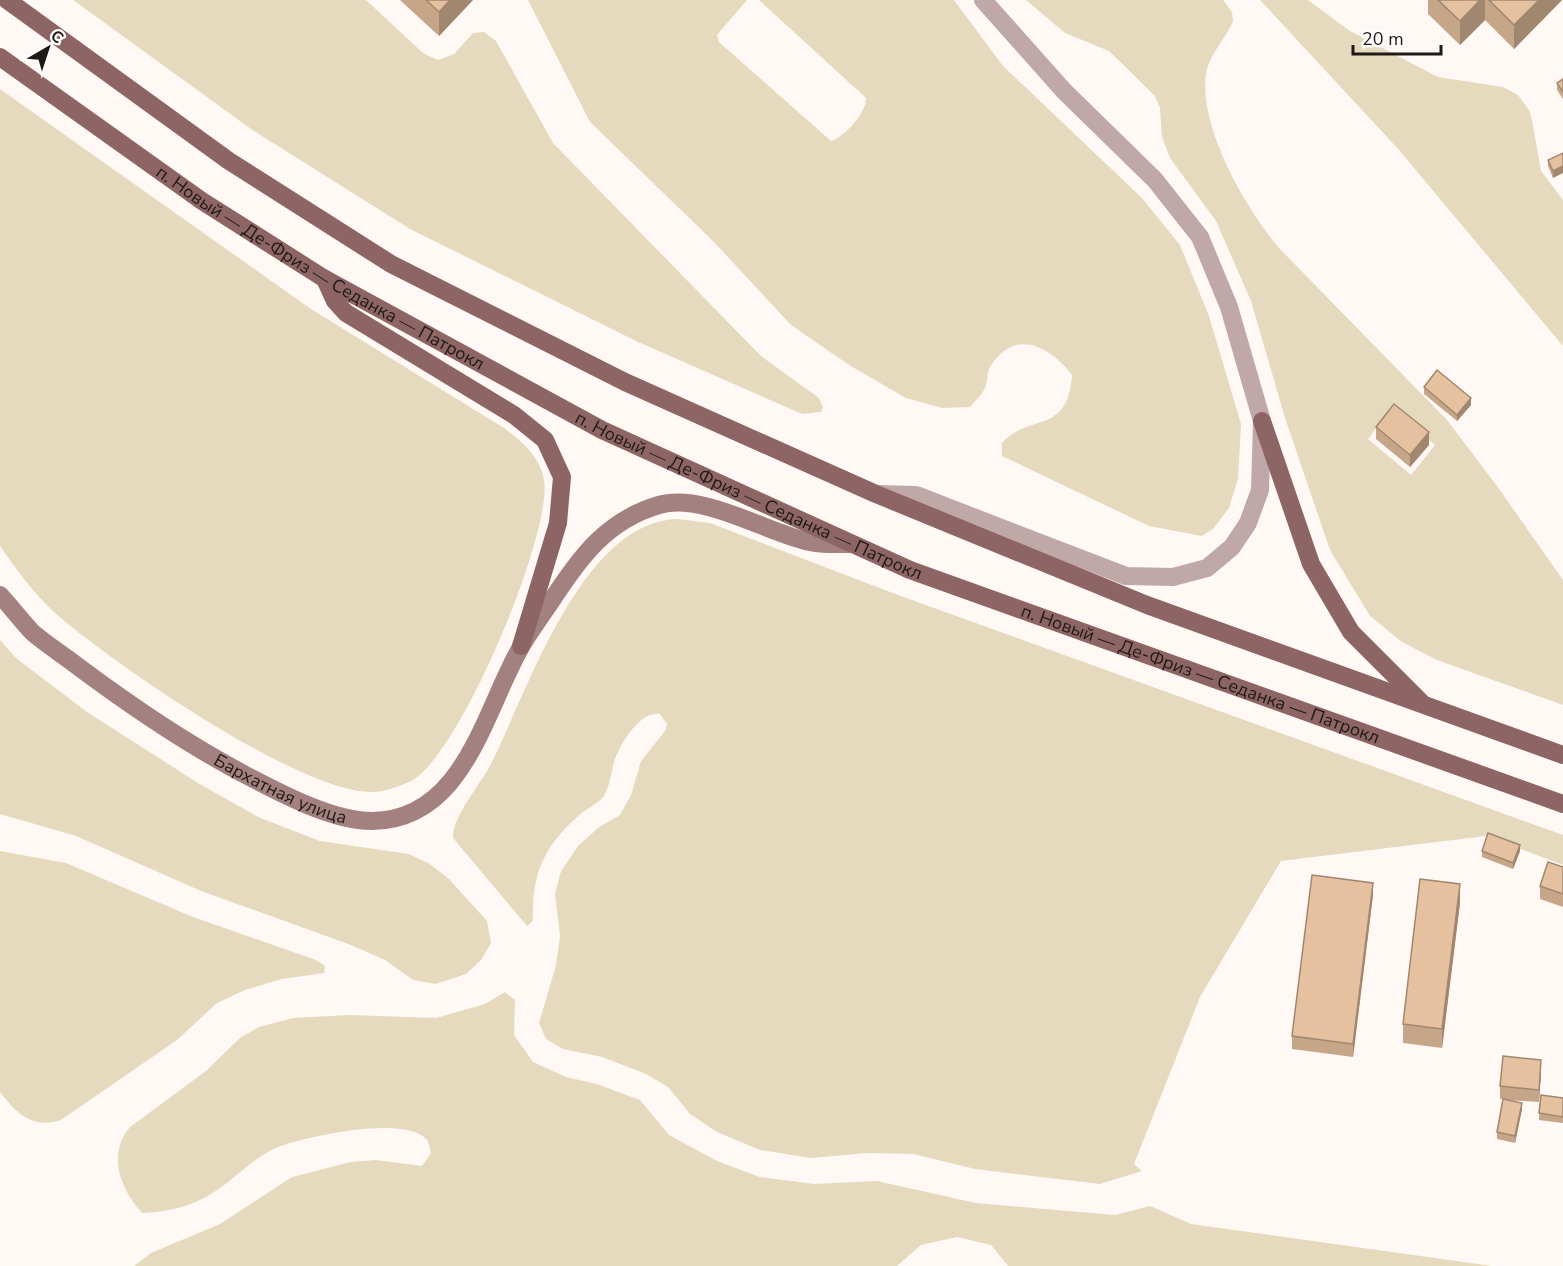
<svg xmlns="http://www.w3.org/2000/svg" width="1563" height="1266" font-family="'Nunito Sans',sans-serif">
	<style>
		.green { fill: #e6dabe; fill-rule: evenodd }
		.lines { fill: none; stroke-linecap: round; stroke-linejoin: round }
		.street { stroke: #c0a8a8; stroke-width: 18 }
		.secondary { stroke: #a38181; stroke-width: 18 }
		.primary { stroke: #8d6565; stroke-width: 18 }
		.wall { fill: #c6a689 }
		.shaded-wall { fill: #a1876f }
		.building { fill: #e6c19f; stroke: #a1876f; stroke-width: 1.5 }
		.labels { text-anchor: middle; stroke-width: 4.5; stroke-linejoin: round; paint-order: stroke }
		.street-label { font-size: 18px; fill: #1f1917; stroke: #fff }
	</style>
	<rect width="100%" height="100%" fill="#fff8f5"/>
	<g class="green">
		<path d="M73,0H366L423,53L438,60L454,54L473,33L484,32L496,41L553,143L761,356L819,398L823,407L821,412L802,414L638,342L410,229L251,129Z"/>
		<path d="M528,0H747L717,35L719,42L831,141C844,137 867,112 866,98L759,0H954L1003,66L1142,198L1180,245L1209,316L1241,424L1238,479L1229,508L1213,529L1202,536L1149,526L1002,456V443C1028,413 1068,436 1072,375C1050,346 1014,327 990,367C987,372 988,379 986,385C984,393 975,401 970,407L942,408L906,398L849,365L791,325L713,241L590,122Z"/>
		<path d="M1026,0H1223L1232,12L1233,21C1226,38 1212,51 1207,69C1195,122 1246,209 1279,248L1447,420L1497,486L1563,580V705L1437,660L1402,642L1370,616L1330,550L1285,418L1251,301L1216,221L1170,158L1162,137L1160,108L1155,96L1109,51L1065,33ZM1389,411H1396L1435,445L1411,475L1368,439Z"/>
		<path d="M1260,0H1308L1350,31L1438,77L1503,87L1518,95L1529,110L1532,120L1541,171L1563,200V346L1399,150Z"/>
		<path d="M0,89L311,309L504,428C522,442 540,456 544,480C553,533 459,757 411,781C400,786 385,792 372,792C300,793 111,662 55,613C34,594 16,569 0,546Z"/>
		<path d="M677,519L710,523L898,595L1563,835V865L1486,836L1281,861L1200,997L1134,1164L1142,1171L1100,1184L975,1169L913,1154L867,1153L811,1158L760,1150L717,1132L690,1114L668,1087L646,1074L602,1057L563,1049L546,1039L539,1023L556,965L560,936L555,894L561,871L579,845L599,827L620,815L631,795L641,761L665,731L667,724L660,714C642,711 625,737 618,752C611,765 612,782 604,796C598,804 586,809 578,816C543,848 532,873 533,921L527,926L453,838C452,816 482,783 492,762C528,690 582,522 677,519Z"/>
		<path d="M0,640L16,658L87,712L198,783L258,817L320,841L409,854L430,864L449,879L487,921L491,943L481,960L466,974L436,984L413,980L385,960L351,945L201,891L76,836L0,814Z"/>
		<path d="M0,851L66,863L193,917L316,960L325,966L324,973L282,979L245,990L217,1003L177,1040L61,1120C32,1129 17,1114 0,1092Z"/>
		<path d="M505,992L515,1000L514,1035L533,1062L566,1077L597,1084L640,1100L669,1135L717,1161L760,1177L814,1184L877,1181L976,1203L1115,1215L1150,1206L1191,1224L1492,1266H1008L991,1245L957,1237L921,1245L897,1266H134L151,1253L220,1224L292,1177L351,1162L376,1160L422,1166L431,1153C430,1149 429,1143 427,1140C406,1114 303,1137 276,1148C249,1160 230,1185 204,1198C185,1208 164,1212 142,1213C120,1189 107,1154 130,1127L206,1071L241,1037L259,1027L293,1018L349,1015L436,1018L485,1004Z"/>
	</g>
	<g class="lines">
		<path class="street" d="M878,494L916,495L1126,576L1173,577L1207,568L1232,547L1248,523L1260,490L1262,421L1229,307L1200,237L1155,180L1064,91L983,0"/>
		<path class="secondary" id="s1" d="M0,595C11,607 21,620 32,632C47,645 65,656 80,668C131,706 184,742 240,772C276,791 331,821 372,821C465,820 484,710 522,645C531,630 542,615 552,600C580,557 607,520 659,505C703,492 767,533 810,542C822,545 836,544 849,544"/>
		<g class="primary">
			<path d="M7,0L229,161L391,264L625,382L876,494L1147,605L1563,755"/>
			<path id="s2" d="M0,57L202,201L325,279L602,430L910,570L1563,804"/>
			<path d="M325,279L335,301L346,313L514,415L545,440L562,477L558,523L521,646"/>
			<path d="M1262,421L1311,564L1351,632L1421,702"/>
		</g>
	</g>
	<g class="wall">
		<path d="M400,0H473L439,36Z"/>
		<path d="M1428,0H1562L1514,49L1485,20L1460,45L1428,14Z"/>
		<path d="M1563,79V99L1557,90V83Z"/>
		<path d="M1563,153L1553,178L1548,166V160Z"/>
		<path d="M1424,387L1471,405L1457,421L1424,394Z"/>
		<path d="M1376,427L1429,445L1410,467L1376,439Z"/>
		<path d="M1482,851H1520L1513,869L1482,857Z"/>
		<path d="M1563,867V907L1540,899V886Z"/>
		<path d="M1373,895L1353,1057L1292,1049V1036Z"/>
		<path d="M1460,903L1442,1048L1403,1043V1024Z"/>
		<path d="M1541,1072L1539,1102L1505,1100L1522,1109L1515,1143L1497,1139V1132L1503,1099H1500V1086Z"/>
		<path d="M1563,1098V1123L1539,1120V1113Z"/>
	</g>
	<g class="shaded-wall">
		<path d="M450,0H473L439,36V12Z"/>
		<path d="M1480,0H1485V20L1460,45V21Z"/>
		<path d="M1539,0H1562L1514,49V25Z"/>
		<path d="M1563,166V173L1553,178V171Z"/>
		<path d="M1471,398V405L1457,421V415Z"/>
		<path d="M1429,432V445L1410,467V455Z"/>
		<path d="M1520,845V851L1513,869V863Z"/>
		<path d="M1373,883V895L1353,1057V1044Z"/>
		<path d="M1460,884V903L1442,1048V1029Z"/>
		<path d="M1541,1060V1072L1539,1102V1090Z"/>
		<path d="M1522,1103V1109L1515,1143V1136Z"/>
	</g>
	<g class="building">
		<path d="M426,0H450L439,12Z"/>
		<path d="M1438,0H1480L1460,21Z"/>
		<path d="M1489,0H1539L1514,25Z"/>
		<path d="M1563,79V92L1557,83Z"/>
		<path d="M1563,153V166L1553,171L1548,160Z"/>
		<path d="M1437,370L1471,398L1457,415L1424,387Z"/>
		<path d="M1394,404L1429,432L1410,455L1376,427Z"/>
		<path d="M1488,833L1520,845L1513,863L1482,851Z"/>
		<path d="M1548,862L1563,867V894L1540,886Z"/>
		<path d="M1312,875L1373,883L1353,1044L1292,1036Z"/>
		<path d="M1420,879L1460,884L1442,1029L1403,1024Z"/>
		<path d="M1503,1056L1541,1060L1539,1090L1500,1086Z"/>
		<path d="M1541,1095L1563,1098V1117L1539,1113Z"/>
		<path d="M1503,1099L1522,1103L1515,1136L1497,1132Z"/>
	</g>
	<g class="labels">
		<g class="street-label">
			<text dy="6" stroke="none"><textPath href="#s2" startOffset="384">п. Новый — Де-Фриз — Седанка — Патрокл</textPath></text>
			<text dy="6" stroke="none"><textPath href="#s2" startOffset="870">п. Новый — Де-Фриз — Седанка — Патрокл</textPath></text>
			<text dy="6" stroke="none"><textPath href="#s2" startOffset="1356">п. Новый — Де-Фриз — Седанка — Патрокл</textPath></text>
			<text dy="6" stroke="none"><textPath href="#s1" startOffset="344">Бархатная улица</textPath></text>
		</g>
	</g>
	<g transform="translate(48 48) rotate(39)" stroke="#ffffff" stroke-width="4.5" paint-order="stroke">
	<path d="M0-4.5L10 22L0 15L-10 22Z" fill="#1f1917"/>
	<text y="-9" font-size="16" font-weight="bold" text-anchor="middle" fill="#1f1917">С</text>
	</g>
	<path d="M1353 45v9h88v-9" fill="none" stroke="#1f1917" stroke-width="3"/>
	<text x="1362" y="45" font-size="18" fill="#1f1917" stroke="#ffffff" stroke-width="4.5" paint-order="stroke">20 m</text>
</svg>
